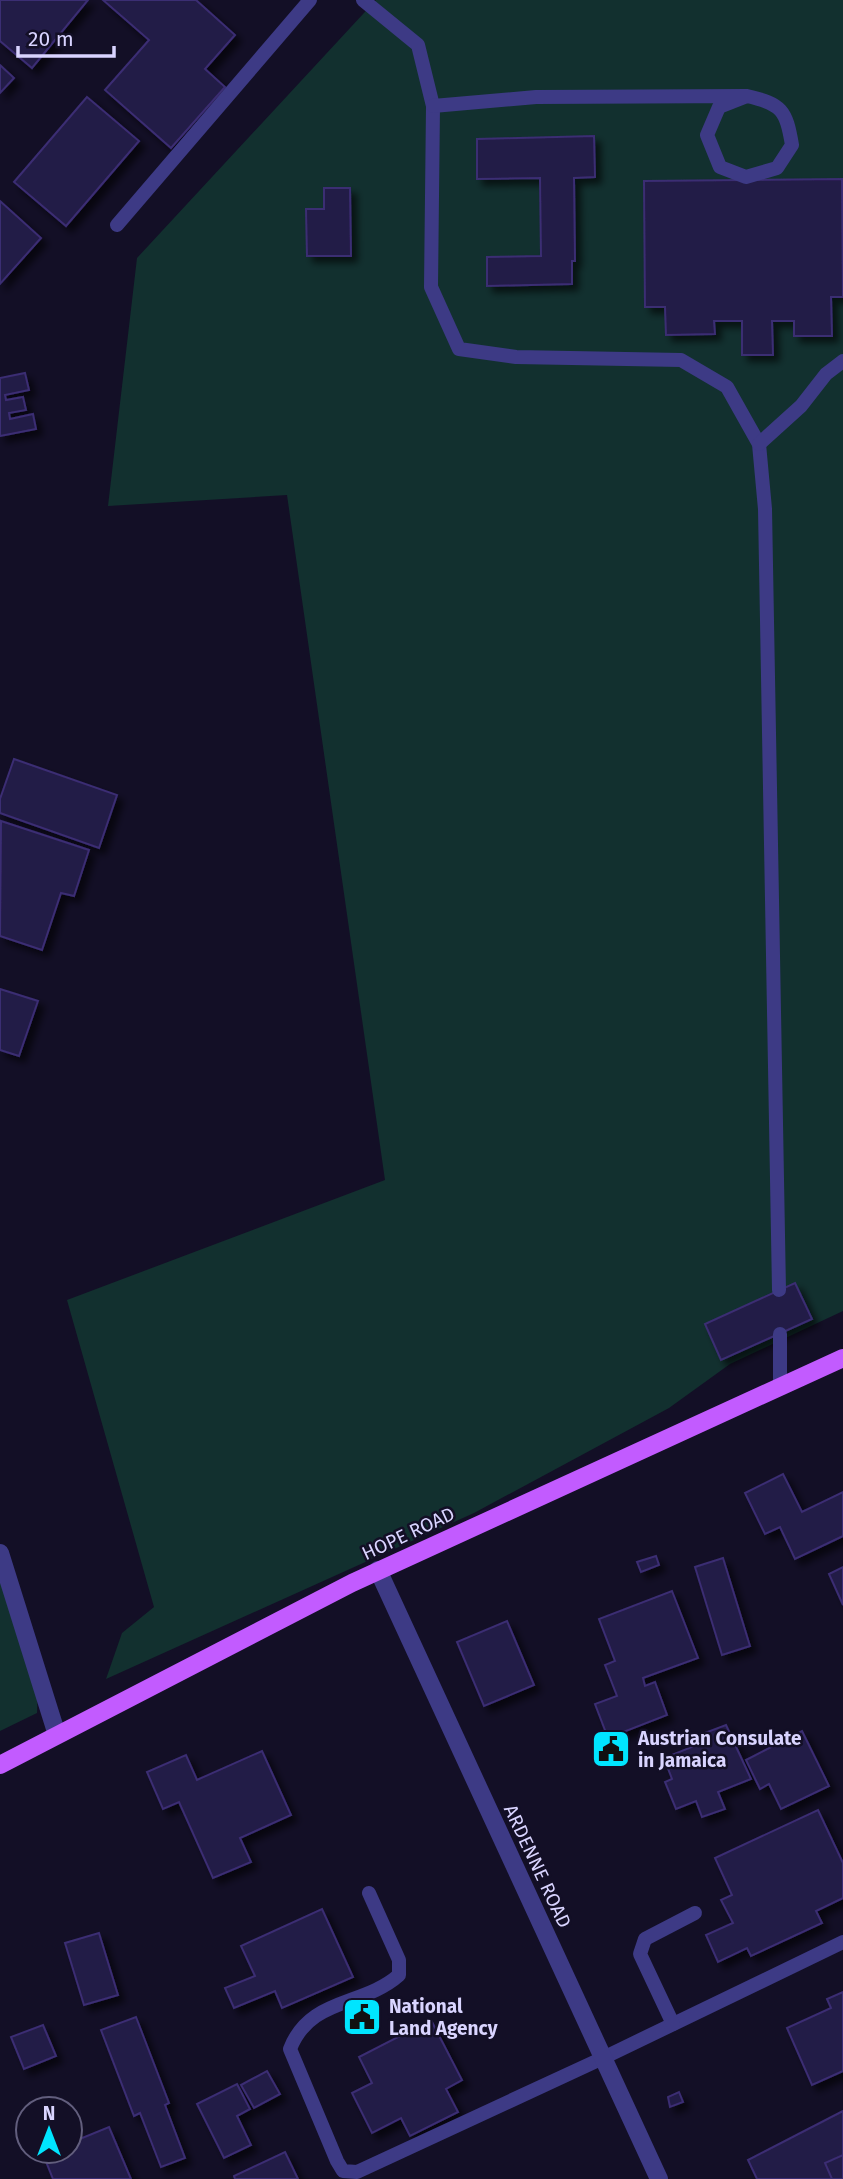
<svg xmlns="http://www.w3.org/2000/svg" width="843" height="2179" font-family="'Fira Sans',sans-serif">
	<style>
		.green { fill: #12302f }
		.building { fill: #241b47; stroke: #3b2d73; stroke-width: 2; filter: url(#shadow) }
		.lines { fill: none; stroke-linecap: round; stroke-linejoin: round }
		.lane { stroke: #3d3a85; stroke-width: 14 }
		.street { stroke: #3d3a85; stroke-width: 18 }
		.primary { stroke: #c25bff; stroke-width: 18 }
		.labels { text-anchor: middle; stroke-width: 5; stroke-linejoin: round; paint-order: stroke }
		.street-label { font-size: 19px; fill: #d9d4ff; stroke: #130f26 }
		.poi-label { font-size: 19px; font-weight: bold; fill: #d9d4ff; stroke: #130f26; text-anchor: start }
	</style>
	<defs>
		<filter id="shadow"><feDropShadow dx="6" dy="6" stdDeviation="3.5" flood-color="#0009"/></filter>
	</defs>
	<rect width="100%" height="100%" fill="#130f26"/>
	<g class="green">
		<path d="M376,0H843V1311L730,1364L669,1408L474,1513L106,1679L122,1633L154,1607L67,1300L385,1180L287,495L108,506L137,258Z"/>
		<path d="M0,1572L38,1681L37,1713L0,1731Z"/>
	</g>
	<g class="building">
		<path d="M0,0H88L32,68L0,41Z"/>
		<path d="M103,0H196L235,35L205,69L225,87L171,148L105,90L149,40Z"/>
		<path d="M0,65L14,78L0,93Z"/>
		<path d="M87,97L139,141L66,226L14,182Z"/>
		<path d="M594,136L595,177L574,178L575,261H572V284L487,286V257L541,256L540,178L477,179V139Z"/>
		<path d="M842,179L843,297H831L832,336H794V321H772L773,355H742V321H714L715,334L666,335L665,307H645L644,181Z"/>
		<path d="M324,188H350L351,256H307L306,209H324Z"/>
		<path d="M0,201L41,238L0,284Z"/>
		<path d="M25,373L29,390L5,395L6,400L23,397L26,410L9,413L10,419L33,414L36,429L0,436V378Z"/>
		<path d="M14,759L117,795L99,848L0,813V799Z"/>
		<path d="M1,821L89,850L74,896L61,893L42,950L0,936Z"/>
		<path d="M0,989L38,1001L19,1056L0,1050Z"/>
		<path d="M795,1283L812,1319L721,1360L705,1324Z"/>
		<path d="M783,1474L802,1512L843,1492V1536L795,1559L780,1527L765,1534L745,1493Z"/>
		<path d="M656,1556L659,1565L641,1572L637,1562Z"/>
		<path d="M723,1558L750,1646L722,1655L695,1567Z"/>
		<path d="M843,1567V1605L829,1574Z"/>
		<path d="M672,1591L698,1658L643,1678L645,1686L655,1682L667,1715L608,1738L595,1704L617,1696L605,1665L615,1661L599,1619Z"/>
		<path d="M507,1621L534,1685L484,1706L457,1642Z"/>
		<path d="M726,1725L751,1779L718,1792L725,1809L702,1817L696,1801L676,1809L665,1782L672,1779L664,1758L697,1745L694,1737Z"/>
		<path d="M802,1731L829,1786L781,1809L769,1784L760,1789L746,1760Z"/>
		<path d="M262,1751L291,1815L240,1838L251,1862L213,1878L179,1802L163,1809L147,1772L186,1755L197,1780Z"/>
		<path d="M818,1810L843,1863V1898L816,1911L822,1923L751,1956L747,1948L718,1962L706,1935L733,1923L721,1900L732,1895L715,1858Z"/>
		<path d="M322,1909L353,1977L282,2008L275,1991L234,2008L225,1988L255,1976L241,1946Z"/>
		<path d="M99,1933L118,1995L84,2005L65,1943Z"/>
		<path d="M843,1992V2071L812,2085L787,2028L831,2008L827,1999Z"/>
		<path d="M136,2017L169,2103L165,2105L185,2158L161,2167L140,2113L134,2116L101,2030Z"/>
		<path d="M431,2020L462,2080L446,2089L458,2112L410,2136L401,2118L372,2133L352,2093L372,2083L359,2057Z"/>
		<path d="M43,2025L56,2056L24,2069L11,2037Z"/>
		<path d="M267,2071L280,2094L254,2108L241,2085Z"/>
		<path d="M237,2084L250,2109L237,2116L251,2145L224,2158L197,2104Z"/>
		<path d="M679,2092L683,2102L670,2107L668,2097Z"/>
		<path d="M843,2111V2179H757L748,2160Z"/>
		<path d="M109,2127L131,2179H53L43,2154L50,2151H70V2143Z"/>
		<path d="M285,2152L298,2179H235L234,2176Z"/>
		<path d="M843,2155V2179H832L825,2163Z"/>
	</g>
	<g class="lines">
		<g class="lane">
			<path d="M363,0L418,45L433,106L431,287L459,349L516,357L681,360L727,387L759,444L765,509L779,1290"/>
			<path d="M433,106L536,97L747,96C782,104 786,110 792,145L777,168L746,177L720,167L707,135L719,107L747,96"/>
			<path d="M117,225L310,0"/>
			<path d="M759,444L801,406L826,374L843,361"/>
			<path d="M780,1334V1387"/>
			<path d="M369,1893L399,1960V1975C363,2007 310,1997 290,2049L337,2161L343,2171L357,2172L603,2058L843,1942"/>
			<path d="M673,2024L640,1954L645,1939L695,1913"/>
		</g>
		<g class="street">
			<path d="M0,1553L57,1735"/>
			<path d="M378,1570L659,2179"/>
		</g>
		<path class="primary" d="M0,1765L352,1583L843,1358"/>
	</g>
	<defs>
		<g id="civic-square" transform="scale(2.0125)"><rect x="-9" y="-9" width="18" height="18" rx="4" fill="#00e5ff" stroke="#130f26"/><path d="M-.6-6.5H3V-4.5H.6V-3L4-1V1h2V6H-6V1h2V-1L-.6-3ZM-1.2 2.5V6h2.4V2.5Z" fill="#111"/></g>
	</defs>
	<g fill-rule="evenodd">
		<use href="#civic-square" x="611" y="1749"/>
		<use href="#civic-square" x="362" y="2017"/>
	</g>
	<g class="labels">
		<g class="street-label">
			<text transform="translate(408 1533) rotate(-25)" y="7">HOPE ROAD</text>
			<text transform="translate(538 1866) rotate(65)" y="7">ARDENNE ROAD</text>
		</g>
		<g class="poi-label">
			<text x="638" y="1745">Austrian Consulate<tspan x="638" dy="22">in Jamaica</tspan></text>
			<text x="389" y="2013">National<tspan x="389" dy="22">Land Agency</tspan></text>
		</g>
	</g>
	<g transform="translate(49 2130)"><circle r="33" fill="#130f26" stroke="#625e7d" stroke-width="2"/>
	<path d="M0-5L12 26L0 18L-12 26Z" fill="#00e5ff"/>
	<text y="-10" font-size="19" font-weight="bold" text-anchor="middle" fill="#d9d4ff">N</text>
	</g>
	<path d="M18 46v10h96v-10" fill="none" stroke="#d9d4ff" stroke-width="3.5"/>
	<text x="28" y="46" font-size="21" fill="#d9d4ff" stroke="#130f26" stroke-width="5" paint-order="stroke">20 m</text>
</svg>
